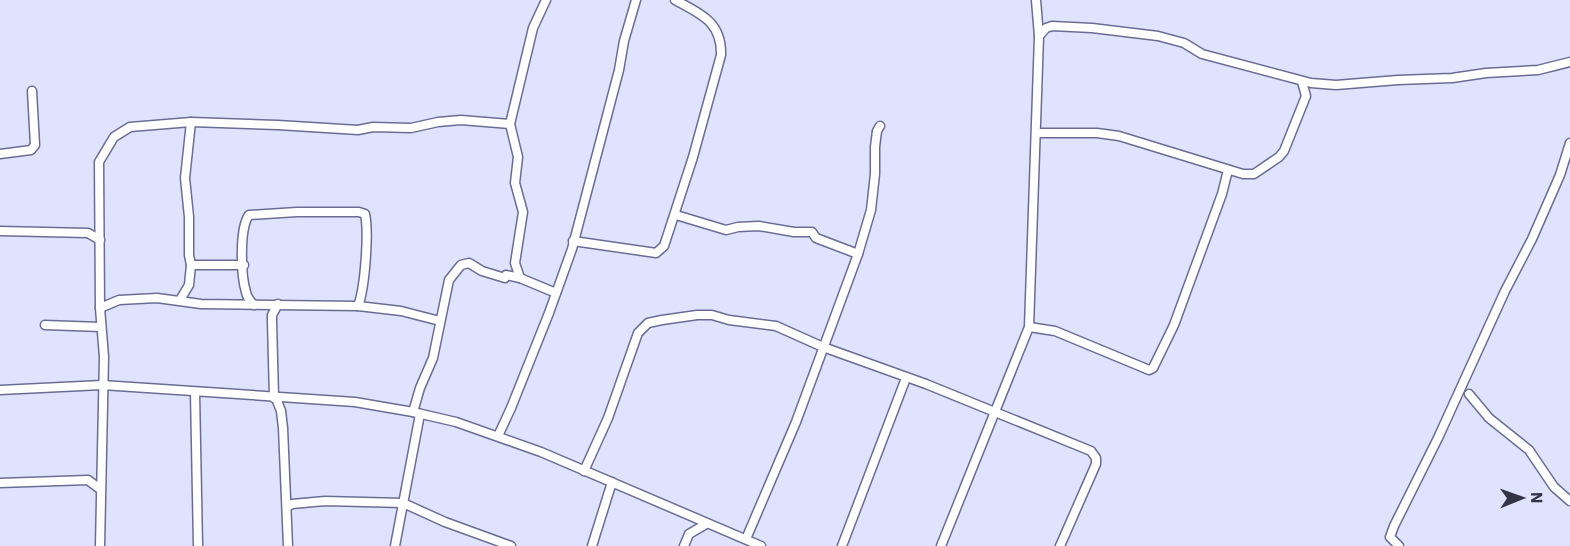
<svg xmlns="http://www.w3.org/2000/svg" width="1570" height="546" font-family="'IBM Plex Sans',sans-serif">
	<style>
		.lines { fill: none; stroke-linecap: round; stroke-linejoin: round }
		.minor-casing { stroke: #6a6d93; stroke-width: 11 }
		.minor { stroke: #fff; stroke-width: 8 }
	</style>
	<rect width="100%" height="100%" fill="#e0e3fd"/>
	<g class="lines">
		<g class="minor-casing">
			<g id="minor">
				<path d="M1039,36L1046,28L1052,26L1092,28L1158,36L1184,43L1202,54L1311,83L1336,85L1398,80L1452,78L1486,73L1538,70L1570,62"/>
				<path d="M191,122L185,178L189,217V255L191,265"/>
				<path d="M1037,133H1097L1119,136L1243,174H1254L1279,157L1284,151L1306,96L1302,82"/>
				<path d="M0,154L31,150L35,145L32,91"/>
				<path d="M676,215L726,230L738,227L759,226L794,232H812L816,238L858,254"/>
				<path d="M0,231L88,233L100,240"/>
				<path d="M573,241L656,253L664,246L693,157L721,55C722,22 701,14 675,0"/>
				<path d="M520,278L515,263L523,212L515,183L518,157L510,124L533,28L546,0"/>
				<path d="M180,300L189,285L191,265H244"/>
				<path d="M254,305C250,301 247,298 246,292C241,276 239,229 249,215L297,212H359L365,214C369,233 365,288 358,306"/>
				<path d="M100,308L119,300L157,298L201,304L358,306L401,311L440,321"/>
				<path d="M45,325L101,327"/>
				<path d="M1029,327L1055,331L1142,367L1149,370L1153,368L1174,325L1222,194L1228,170"/>
				<path d="M0,390L102,385L355,402L413,412L456,422L541,452L761,546"/>
				<path d="M195,392L198,546"/>
				<path d="M1469,394L1489,418L1529,450L1554,487L1570,501"/>
				<path d="M274,398L272,321V315L278,304"/>
				<path d="M276,398L281,411L283,428L288,546"/>
				<path d="M413,412L420,388L433,358L449,280L461,265L469,263L482,271L505,278L506,275L520,278L556,293"/>
				<path d="M498,436L511,408L549,313L572,249L619,70L624,41L636,0"/>
				<path d="M584,471L608,418L638,333L648,323L662,320L697,315H712L729,320L776,326L823,347L926,384L1091,451L1096,458V464L1060,546"/>
				<path d="M0,483L88,480L100,489"/>
				<path d="M287,507L292,504L325,501L403,503L445,522L511,546"/>
				<path d="M746,539L796,422L858,254L871,210L875,174V147L877,131L880,126"/>
				<path d="M100,546L104,357L100,308L99,162L114,137L130,127L191,122L278,125L358,130L373,127L411,128L438,122L461,120L510,124"/>
				<path d="M395,546L420,414"/>
				<path d="M592,546L612,482"/>
				<path d="M684,546L689,534L706,524"/>
				<path d="M842,546L906,378"/>
				<path d="M941,546L1029,327L1039,36L1036,0"/>
				<path d="M1399,546L1390,537L1394,526L1438,438L1505,291L1532,239L1560,175L1570,143"/>
			</g>
		</g>
		<use href="#minor" class="minor"/>
	</g>
	<g transform="translate(1522 498) rotate(89)" stroke="#e0e3fd" stroke-width="4.5" paint-order="stroke">
	<path d="M0-4.5L10 22L0 15L-10 22Z" fill="#333545"/>
	<text y="-9" font-size="16" font-weight="bold" text-anchor="middle" fill="#333545">N</text>
	</g>
</svg>
